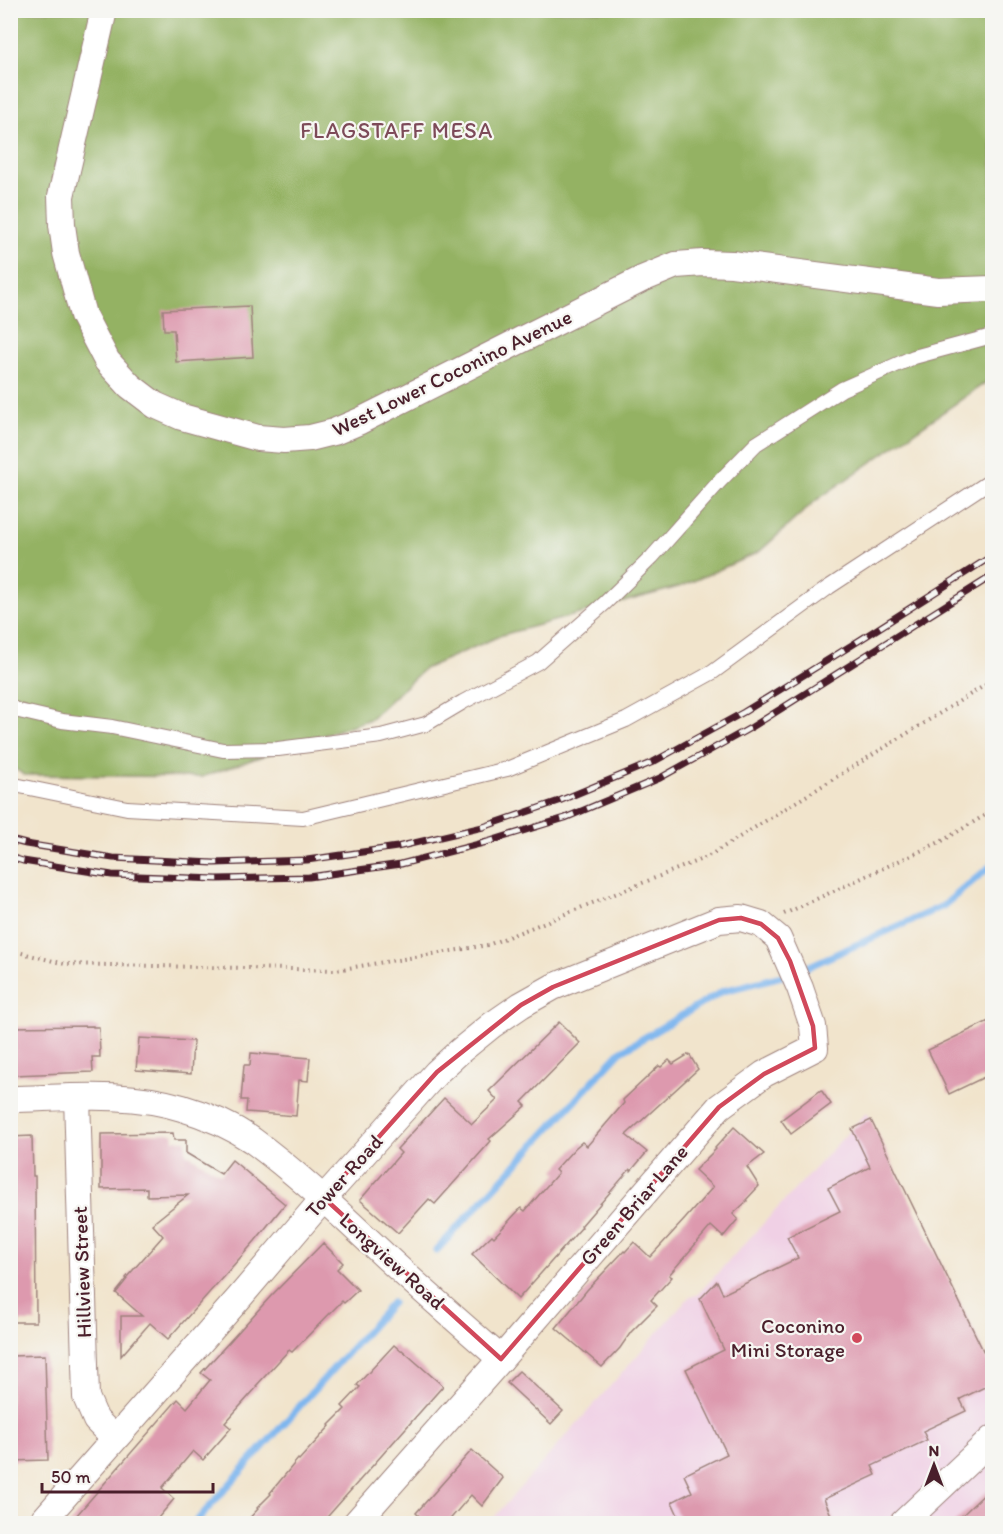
<svg xmlns="http://www.w3.org/2000/svg" width="1003" height="1534" font-family="Itim,sans-serif">
	<style>
		.built { fill: #f0d0e5 }
		.forest { fill: #94b264; stroke: #6f6848; stroke-width: 1.5 }
		.lines { fill: none; stroke-linecap: round; stroke-linejoin: round }
		.stream { stroke: #7eb6ee; stroke-width: 7 }
		.building { fill: #dd99ae }
		.lane-casing { stroke: #9e827c; stroke-width: 16 }
		.street-casing { stroke: #9e827c; stroke-width: 28 }
		.path { stroke: #9e827c; stroke-width: 4; stroke-dasharray: 1.5 4.5; stroke-linecap: butt }
		.lane { stroke: #fff; stroke-width: 14 }
		.street { stroke: #fff; stroke-width: 26 }
		.rail-casing { stroke: #4a1f2b; stroke-width: 7 }
		.rail { stroke: #f6f6f2; stroke-width: 4.5; stroke-dasharray: 14; stroke-linecap: butt }
		.marked { fill: none; stroke: #d1495b; stroke-width: 4.5; stroke-linejoin: round }
		.poi-dot { fill: #d1495b; stroke: #f6f6f2; stroke-width: 2 }
		.labels { text-anchor: middle; stroke-width: 4.5; stroke-linejoin: round; paint-order: stroke }
		.street-label { font-size: 21px; fill: #4a1f2b; stroke: #f6f6f2 }
		.poi-label { font-size: 21px; fill: #4a1f2b; stroke: #f6f6f2; text-anchor: end }
		.neighbourhood-label { font-size: 22px; letter-spacing: 1.5px; fill: #7d4a59; stroke: #f6f6f2 }
	</style>
	<rect width="100%" height="100%" fill="#f6f6f2"/>
	<filter id="ink" filterUnits="userSpaceOnUse"><feTurbulence type="fractalNoise" baseFrequency=".0167" numOctaves="2"/><feDisplacementMap in="SourceGraphic" scale="12" xChannelSelector="R" yChannelSelector="G"/><feConvolveMatrix kernelMatrix="1 2 1 2 8 2 1 2 1" color-interpolation-filters="sRGB"/></filter>
	<filter id="wash" filterUnits="userSpaceOnUse"><feTurbulence type="fractalNoise" baseFrequency=".008" numOctaves="4" result="noise"/><feDisplacementMap in="SourceGraphic" scale="24" xChannelSelector="R" yChannelSelector="G"/><feGaussianBlur stdDeviation="1.35" result="paint"/><feColorMatrix in="noise" values="0 0 0 0 0 0 0 0 0 0 0 0 0 0 0 0 0 1.4 0 .05"/><feComposite in="paint" operator="in"/></filter>
	<g filter="url(#wash)">
		<rect width="100%" height="100%" fill="#f1e4cc"/>
		<path class="built" d="M867,1112L992,1368V1523L488,1524L690,1296L697,1295Z"/>
		<path class="forest" d="M11,11H992V378L814,502L759,552L682,586L502,635L424,669L370,719L202,777L24,775L11,766Z"/>
		<g class="lines">
			<g class="stream">
				<path d="M436,1251L620,1052L723,991L794,973L943,906L992,865"/>
				<path d="M194,1524L392,1303"/>
			</g>
		</g>
		<g id="blocks">
			<g class="building">
				<path d="M250,306L253,357L176,362L174,330H164L163,310Z"/>
				<path d="M993,1019V1073L949,1094L928,1050Z"/>
				<path d="M559,1022L580,1043L522,1102L526,1106L489,1139L491,1141L435,1204L429,1199L398,1233L360,1200L401,1153L397,1149L444,1098L472,1124L497,1100L489,1091Z"/>
				<path d="M93,1026V1027H99L100,1057H92L93,1072L13,1075V1051H10V1027Z"/>
				<path d="M139,1038L193,1041L191,1074L136,1070Z"/>
				<path d="M251,1053L310,1058L308,1081L299,1080L296,1116L246,1112L247,1100H241L244,1065H250Z"/>
				<path d="M689,1054L698,1069L626,1135L647,1152L631,1171L630,1169L581,1226L582,1227L518,1299L472,1254L492,1235L494,1237L521,1208L525,1211L558,1173L555,1170L575,1148L582,1142L587,1146L624,1103L623,1100L659,1066L661,1067L669,1060L673,1064Z"/>
				<path d="M821,1090L831,1104L791,1134L781,1120Z"/>
				<path d="M871,1120L993,1371V1383L960,1399L966,1411L923,1431L927,1440L872,1466L876,1475L824,1499L835,1524H682L672,1502L692,1492L684,1475L727,1454L686,1369L724,1350L700,1299L717,1281L723,1294L798,1258L787,1237L840,1211L828,1188L870,1167L852,1129Z"/>
				<path d="M734,1127L764,1154L747,1167L759,1186L746,1200L747,1201L733,1214L738,1219L723,1237L711,1226L669,1275L672,1277L651,1300L657,1306L631,1332L620,1348L602,1367L556,1328L587,1290L624,1251L625,1252L634,1242L650,1257L685,1219L713,1187L695,1170L716,1149L715,1148Z"/>
				<path d="M173,1133L174,1140H186V1153L221,1174L232,1160L285,1204L255,1241L168,1339L150,1323L121,1356V1316H142L116,1293L127,1279L126,1278L163,1236L152,1224L188,1195L147,1196V1188L101,1189V1134Z"/>
				<path d="M32,1136L33,1176H35L36,1322H10V1137Z"/>
				<path d="M323,1243L343,1263L337,1269L358,1290L344,1303L342,1301L292,1352L289,1350L256,1386L257,1387L225,1423L231,1428L203,1460L193,1451L162,1488L174,1499L153,1524H69L178,1399L187,1408L210,1380L201,1373L271,1296Z"/>
				<path d="M394,1345L401,1351L402,1350L443,1386L321,1524H244L258,1509L257,1508L271,1494L270,1493L298,1459L299,1460L330,1426L329,1425L345,1409L342,1406L360,1387L357,1385Z"/>
				<path d="M45,1355L48,1460L10,1461V1356Z"/>
				<path d="M519,1371L563,1411L551,1424L507,1383Z"/>
				<path d="M472,1450L503,1478L482,1506L471,1495L446,1524H427L416,1513Z"/>
				<path d="M993,1486V1524H953Z"/>
			</g>
		</g>
	</g>
	<g filter="url(#ink)">
		<use href="#blocks" fill-opacity="0" stroke="#9e827c" stroke-width="1.5"/>
		<g class="lines">
			<g class="lane-casing">
				<g id="lane">
					<path d="M10,707L19,711L62,721L112,727L223,750L278,749L381,736L426,724L463,702L538,662L605,603L652,557L719,482L756,444L842,389L914,357L992,336"/>
					<path d="M10,784L127,808L303,818L507,769L626,720L713,672L829,587L992,480"/>
				</g>
			</g>
			<g class="street-casing">
				<g id="street">
					<path d="M104,10L61,196L62,225L66,253L83,315L107,361L130,386L155,405L182,417L258,438L284,440L310,438L334,432L360,421L642,279L676,265L703,263L732,264L938,291L992,289"/>
					<path d="M77,1097L86,1397L96,1420L114,1438"/>
					<path d="M10,1099C67,1098 127,1091 182,1108C206,1115 231,1126 252,1140C300,1175 342,1216 385,1256C423,1291 462,1325 501,1359"/>
					<path d="M40,1524L239,1298L324,1198L437,1072L460,1051L492,1025L521,1005L553,987L719,920L741,918L761,924L778,938L800,988L813,1026L815,1048L764,1074L719,1107L501,1359L355,1524"/>
					<path d="M902,1524L992,1439"/>
				</g>
			</g>
			<g class="path">
				<path d="M784,914L942,841L992,811"/>
				<path d="M10,950L65,964L336,970L488,945L707,857L992,681"/>
			</g>
			<use href="#lane" class="lane"/>
			<use href="#street" class="street"/>
			<g class="rail-casing">
				<g id="rail">
					<path d="M10,840L26,844L113,858L214,863L307,860L397,847L483,827L559,801L653,762L744,712L852,645L992,556"/>
					<path d="M10,857L23,861L112,875L217,879L309,877L401,864L487,842L565,818L660,778L752,727L992,576"/>
				</g>
			</g>
			<use href="#rail" class="rail"/>
		</g>
	</g>
	<path class="marked" d="M741,918L761,924L778,938L790,961L813,1026L815,1048L764,1074L719,1107L501,1359L324,1198L437,1072L521,1005L553,987L719,920Z"/>
	<circle class="poi-dot" cx="857" cy="1338" r="6"/>
	<g class="labels">
		<g class="street-label">
			<text transform="translate(452 373) rotate(-26)" y="7">West Lower Coconino Avenue</text>
			<text transform="translate(344 1176) rotate(-48)" y="7">Tower Road</text>
			<text transform="translate(634 1205) rotate(-49)" y="7">Green Briar Lane</text>
			<text transform="translate(392 1261) rotate(42)" y="7">Longview Road</text>
			<text transform="translate(82 1272) rotate(-92)" y="7">Hillview Street</text>
		</g>
		<g class="poi-label">
			<text x="845" y="1333">Coconino<tspan x="845" dy="24">Mini Storage</tspan></text>
		</g>
		<g class="neighbourhood-label">
			<text x="397" y="138">FLAGSTAFF MESA</text>
		</g>
	</g>
	<rect width="1003" height="1534" fill="none" stroke="#f6f6f2" stroke-width="36"/>
	<g transform="translate(934 1465)" stroke="#f6f6f2" stroke-width="4.5" paint-order="stroke">
	<path d="M0-4.5L10 22L0 15L-10 22Z" fill="#4a1f2b"/>
	<text y="-9" font-size="16" font-weight="bold" text-anchor="middle" fill="#4a1f2b">N</text>
	</g>
	<path d="M42 1483v9h171v-9" fill="none" stroke="#4a1f2b" stroke-width="3"/>
	<text x="51" y="1483" font-size="18" fill="#4a1f2b" stroke="#f6f6f2" stroke-width="4.5" paint-order="stroke">50 m</text>
</svg>
